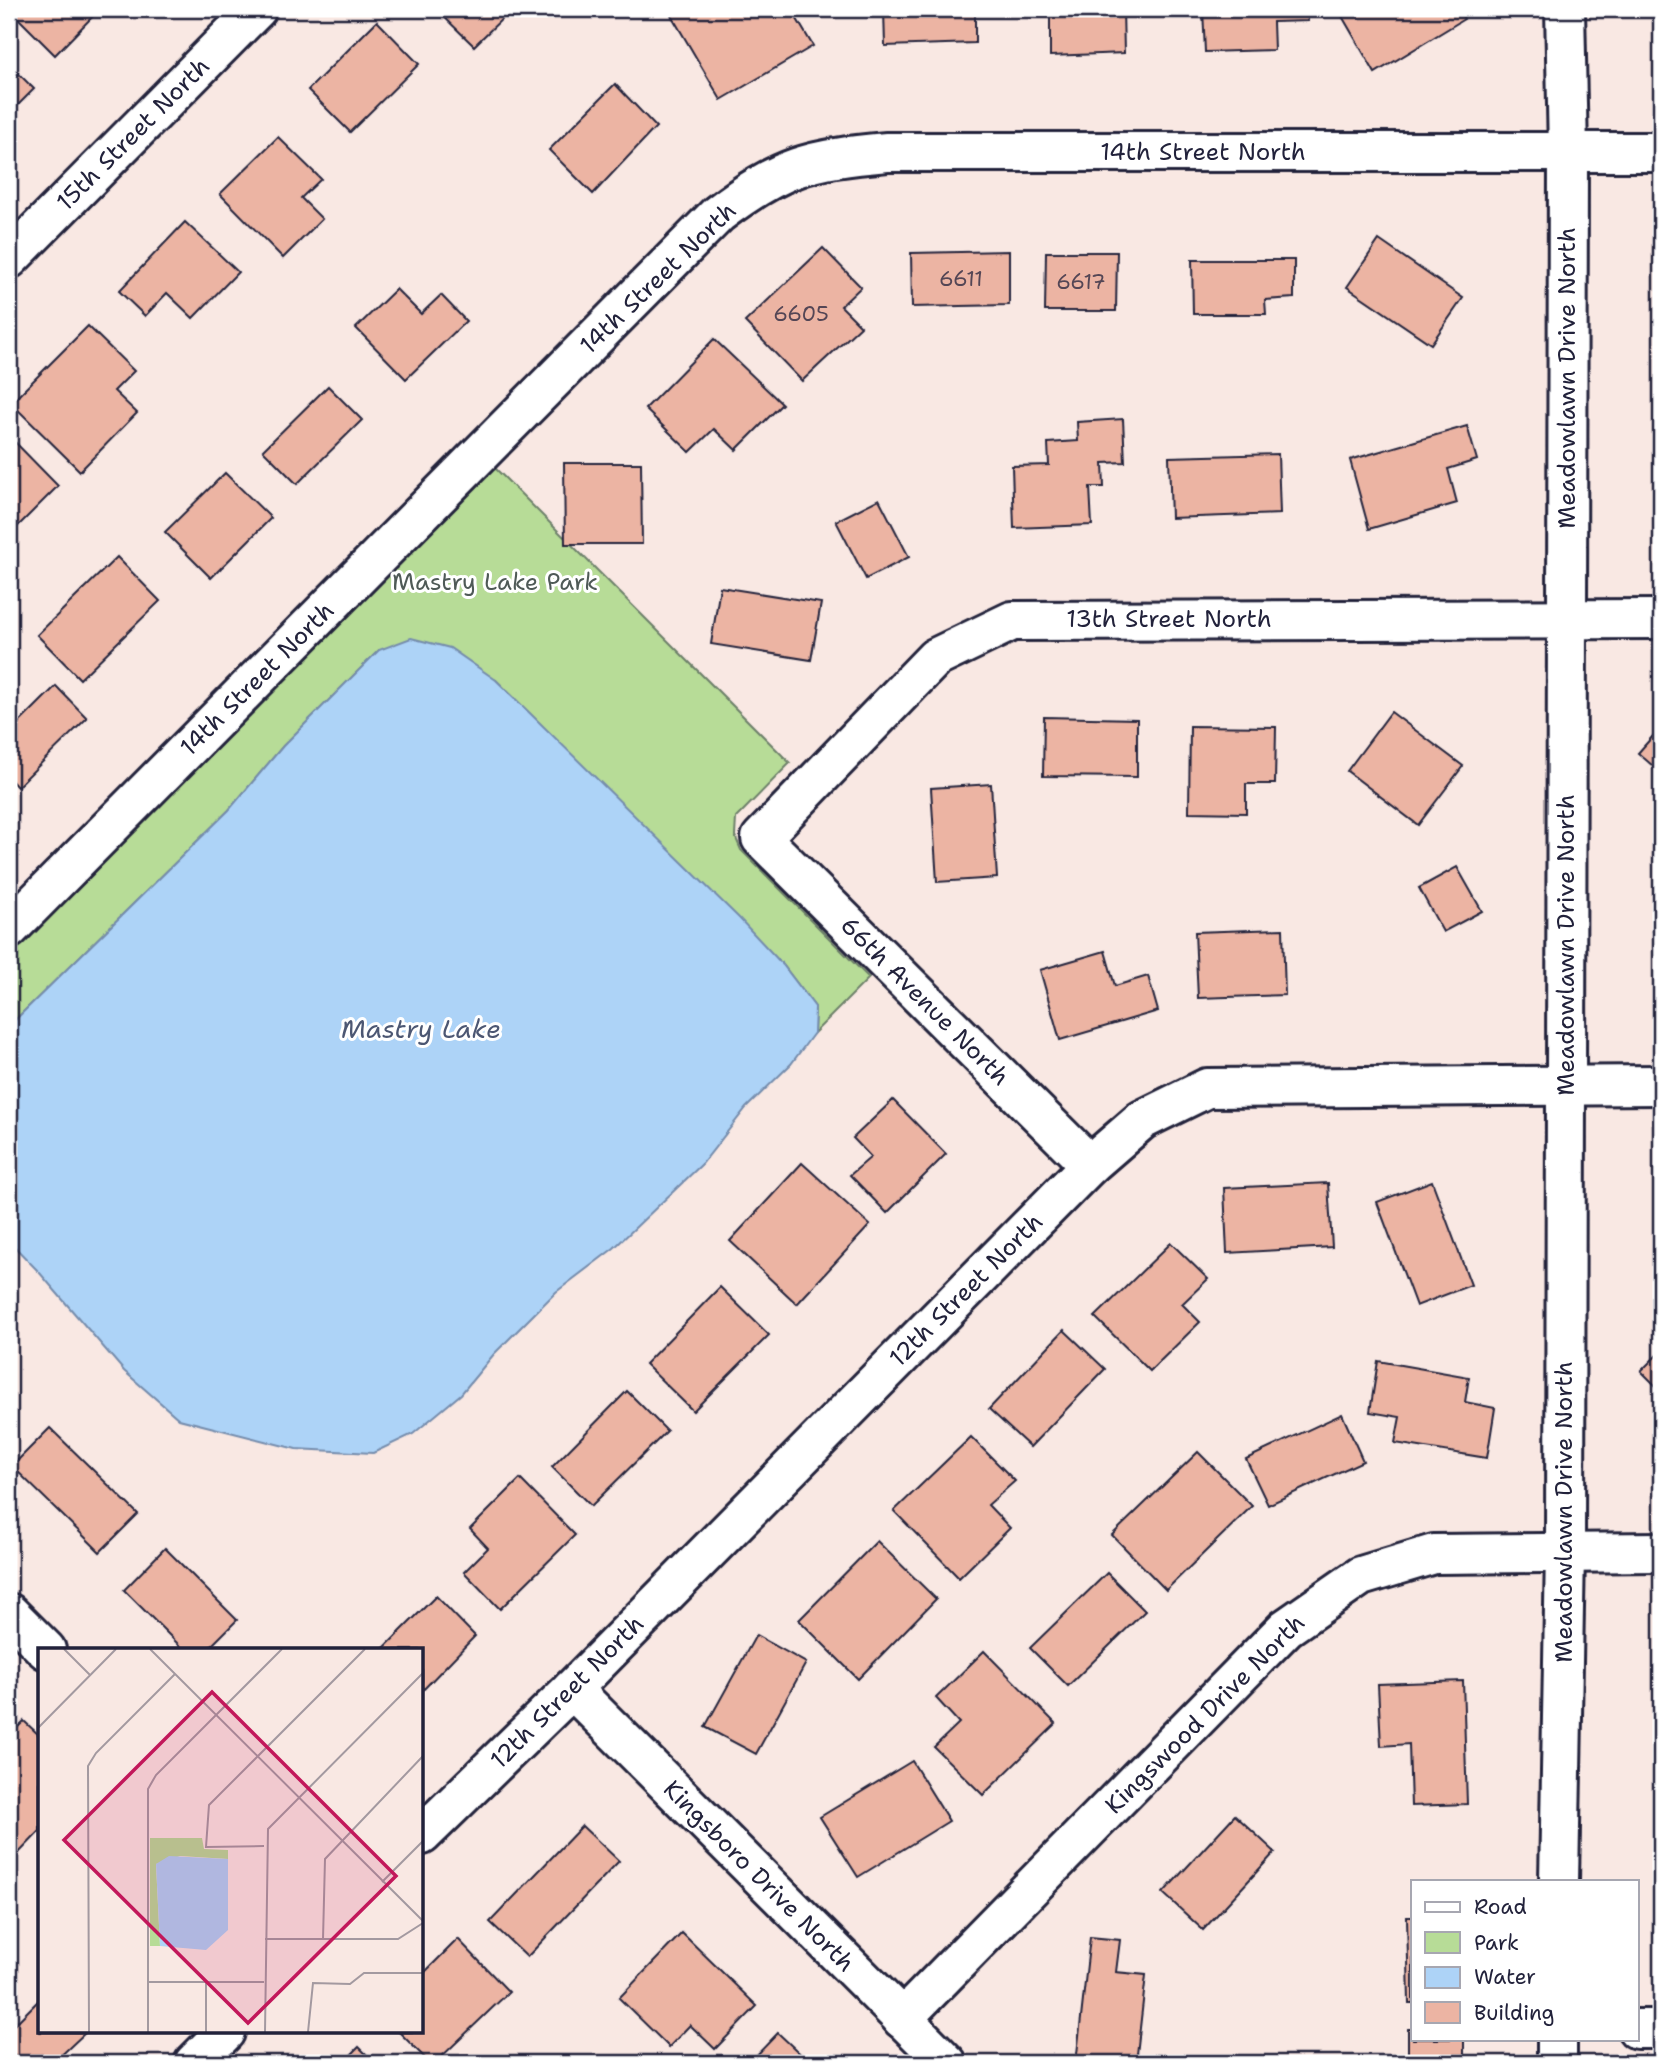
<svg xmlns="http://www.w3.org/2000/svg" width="1670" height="2072" font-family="'Shantell Sans',sans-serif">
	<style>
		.green { fill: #b7dc97; stroke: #6c7f69; stroke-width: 2 }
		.water { fill: #add3f7; stroke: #758cac; stroke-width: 2 }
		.building { fill: #ecb4a3; stroke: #22223b; stroke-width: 2 }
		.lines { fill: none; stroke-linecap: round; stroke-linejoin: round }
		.street-casing { stroke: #22223b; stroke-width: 44 }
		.street { stroke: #fff; stroke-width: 38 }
		.labels { text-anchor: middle; stroke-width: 6; stroke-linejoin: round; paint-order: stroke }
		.number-label { font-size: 21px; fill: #544655 }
		.street-label { font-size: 24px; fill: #22223b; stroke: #fff }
		.park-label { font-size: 24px; fill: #4f5a57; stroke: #fff }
		.water-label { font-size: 26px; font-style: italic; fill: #4c5773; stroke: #fff }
		.inset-road { fill: none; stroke: #a399a0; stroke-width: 2 }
		.view { fill: #c2185b; fill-opacity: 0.15; stroke: #c2185b; stroke-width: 3.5 }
		.inset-edge { fill: none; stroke: #22223b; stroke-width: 3.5 }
	</style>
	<rect width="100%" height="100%" fill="#f9e8e3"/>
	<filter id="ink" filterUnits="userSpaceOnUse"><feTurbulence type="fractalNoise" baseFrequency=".0143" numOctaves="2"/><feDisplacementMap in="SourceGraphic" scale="14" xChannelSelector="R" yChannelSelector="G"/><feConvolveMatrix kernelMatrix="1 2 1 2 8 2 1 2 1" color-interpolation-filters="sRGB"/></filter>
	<g filter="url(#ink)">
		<path class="green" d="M495,468L790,763L736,818L735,836L741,850L869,978L814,1033L815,1007L783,965L496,680L379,650L283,746L229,810L9,1026V955Z"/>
		<path class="water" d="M411,638L450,648L496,680L739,918L783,965L815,1007L814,1033L791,1064L746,1108L702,1164L614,1248L556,1292L494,1354L461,1394L413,1434L373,1453L296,1449L179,1419L124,1371L39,1272L9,1241V1026L229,810L283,746L379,650Z"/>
		<g class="building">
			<path d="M9,9H100L55,55Z"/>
			<path d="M436,9H510L511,10L474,46Z"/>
			<path d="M676,9H791L813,46L721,100L670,13Z"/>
			<path d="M884,9H975V43L885,46Z"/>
			<path d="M1050,9H1123L1124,53L1050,56Z"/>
			<path d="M1203,9H1307L1308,21L1273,22L1274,50L1205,52Z"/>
			<path d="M1344,9H1458L1464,19L1375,73L1339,11Z"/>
			<path d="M377,21L419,64L350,132L308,90Z"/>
			<path d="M9,64L34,89L9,114Z"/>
			<path d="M615,84L656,127L593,194L549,150Z"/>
			<path d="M278,137L321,179L301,198L322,219L283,258L220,194Z"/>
			<path d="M185,222L238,272L193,318L167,293L145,316L119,291Z"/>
			<path d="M1379,240L1463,298L1431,344L1347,287Z"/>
			<path d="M823,248L861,287L841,306L861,326L802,381L745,322Z"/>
			<path d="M1009,251V305L912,307L911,253Z"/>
			<path d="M1046,252H1117L1116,311H1045Z"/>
			<path d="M1192,260H1294V298L1265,300L1266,314H1193Z"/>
			<path d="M396,289L421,314L441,295L466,321L406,379L356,328Z"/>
			<path d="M88,326L134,371L114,391L137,413L80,471L11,403Z"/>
			<path d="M714,339L782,404L736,450L714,429L690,452L645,409Z"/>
			<path d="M328,386L362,420L297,484L263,450Z"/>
			<path d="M1123,419L1125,462L1103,463L1104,487H1090L1092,525L1014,528L1012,466L1049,465L1048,443L1078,441L1077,422Z"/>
			<path d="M1467,426L1477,460L1448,469L1457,503L1369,529L1350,460Z"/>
			<path d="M9,436L58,486L9,535Z"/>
			<path d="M1278,454L1280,514L1171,518L1169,457Z"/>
			<path d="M564,463H641L642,544H565Z"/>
			<path d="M225,473L271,518L211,578L165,532Z"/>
			<path d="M879,499L909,557L866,579L836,521Z"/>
			<path d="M117,557L160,601L80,679L37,635Z"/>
			<path d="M720,587L821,603L811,660L711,644Z"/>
			<path d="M56,686L87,718L17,787L9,778V733Z"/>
			<path d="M1391,712L1463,766L1418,825L1347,771Z"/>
			<path d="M1044,717L1137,719V777L1043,776Z"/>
			<path d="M1190,726L1276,727L1275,784H1246V813L1189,812Z"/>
			<path d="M1661,727V773L1638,753Z"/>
			<path d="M991,784L997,878L937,882L931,788Z"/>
			<path d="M1457,867L1482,911L1443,932L1419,888Z"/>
			<path d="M1661,915V935L1653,931Z"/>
			<path d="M1283,929L1285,995L1198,998L1195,932Z"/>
			<path d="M1105,951L1115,986L1148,976L1158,1011L1060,1040L1040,970Z"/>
			<path d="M893,1100L946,1154L887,1213L850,1175L871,1157L853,1138Z"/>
			<path d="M802,1163L870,1225L797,1304L730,1241Z"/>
			<path d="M1432,1181L1471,1285L1416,1306L1377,1202Z"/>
			<path d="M1328,1183L1332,1247L1227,1253L1224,1188Z"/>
			<path d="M1171,1243L1208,1279L1182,1304L1200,1322L1150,1371L1095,1317Z"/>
			<path d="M720,1287L769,1335L693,1411L645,1364Z"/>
			<path d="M1064,1330L1105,1369L1030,1447L989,1409Z"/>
			<path d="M1661,1351V1391L1641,1371Z"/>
			<path d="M1378,1361L1469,1377L1465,1402L1495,1408L1487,1458L1395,1443L1400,1417L1370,1412Z"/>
			<path d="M627,1391L667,1431L591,1506L552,1467Z"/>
			<path d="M1342,1414L1363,1461L1268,1505L1246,1459Z"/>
			<path d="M50,1428L138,1514L100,1552L12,1466Z"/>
			<path d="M971,1437L1015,1481L988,1505L1010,1528L959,1578L894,1511Z"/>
			<path d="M1198,1452L1252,1506L1166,1590L1112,1535Z"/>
			<path d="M520,1479L575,1535L500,1609L464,1572L488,1548L470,1529Z"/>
			<path d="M877,1541L936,1599L858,1679L799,1620Z"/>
			<path d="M165,1548L237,1620L207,1650H184L124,1590Z"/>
			<path d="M1107,1573L1145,1611L1068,1686L1030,1648Z"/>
			<path d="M436,1596L475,1636L422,1691V1650H382Z"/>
			<path d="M756,1635L806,1663L756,1754L705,1727Z"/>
			<path d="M984,1651L1056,1724L983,1795L934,1747L959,1723L936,1698Z"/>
			<path d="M1463,1681L1467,1804L1411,1806L1409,1744L1381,1746L1378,1684Z"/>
			<path d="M24,1721L40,1736V1831L14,1858L9,1853V1736Z"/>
			<path d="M912,1761L949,1821L858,1877L820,1817Z"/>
			<path d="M1235,1815L1275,1852L1203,1930L1163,1893Z"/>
			<path d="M582,1826L619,1861L527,1957L490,1922Z"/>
			<path d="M1407,1917H1413V2003H1409Z"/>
			<path d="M682,1933L757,2006L715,2049L690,2025L669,2047L619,1998Z"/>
			<path d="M1090,1937L1120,1940L1116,1972L1146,1975L1136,2063H1076Z"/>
			<path d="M458,1939L509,1992L435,2063H430L399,2032H422V1975Z"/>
			<path d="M40,1999V2032H86L53,2063H22L9,2050V2030Z"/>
			<path d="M1408,2029H1413V2039H1464V2063H1408Z"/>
			<path d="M778,2033L810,2063H749Z"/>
			<path d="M359,2047L375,2063H343Z"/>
		</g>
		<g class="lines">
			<g class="street-casing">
				<g id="street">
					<path d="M9,259L257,9"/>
					<path d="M9,929L718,214C781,166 809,159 887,152H1661"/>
					<path d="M1090,1165L761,838L935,658L1012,621L1661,619"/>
					<path d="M9,1613L46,1650"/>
					<path d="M572,1689L947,2063"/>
					<path d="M422,1835L572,1689L1090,1165L1142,1120L1207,1088L1661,1085"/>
					<path d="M1559,1881L1565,1552L1568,152L1565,9"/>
					<path d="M902,2019L1286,1628L1361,1576L1434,1554L1661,1552"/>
					<path d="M1637,2029H1661"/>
					<path d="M1557,2039V2063"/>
					<path d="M194,2063L225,2032"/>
				</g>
			</g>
			<use href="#street" class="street"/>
		</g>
	</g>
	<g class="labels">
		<g class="number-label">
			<text x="961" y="286">6611</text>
			<text x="1081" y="289">6617</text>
			<text x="801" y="321">6605</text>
		</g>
		<g class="street-label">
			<text transform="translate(133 134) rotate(-45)" y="8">15th Street North</text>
			<text x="1203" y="160">14th Street North</text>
			<text transform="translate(658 278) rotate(-44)" y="8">14th Street North</text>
			<text transform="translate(1567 378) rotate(-90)" y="8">Meadowlawn Drive North</text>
			<text x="1169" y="627">13th Street North</text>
			<text transform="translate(257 679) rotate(-45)" y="8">14th Street North</text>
			<text transform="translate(1566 945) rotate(-90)" y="8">Meadowlawn Drive North</text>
			<text transform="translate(925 1001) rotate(45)" y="8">66th Avenue North</text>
			<text transform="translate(966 1290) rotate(-45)" y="8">12th Street North</text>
			<text transform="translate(1564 1512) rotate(-90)" y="8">Meadowlawn Drive North</text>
			<text transform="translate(567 1692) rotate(-45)" y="8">12th Street North</text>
			<text transform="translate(1205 1714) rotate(-45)" y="8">Kingswood Drive North</text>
			<text transform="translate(759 1876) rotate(45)" y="8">Kingsboro Drive North</text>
		</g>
		<g class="park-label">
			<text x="495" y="590">Mastry Lake Park</text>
		</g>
		<g class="water-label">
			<text x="421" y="1038">Mastry Lake</text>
		</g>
	</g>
	<g transform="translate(38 1648)">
		<rect width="385" height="385" fill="#f9e8e3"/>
		<path d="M112,190H164L166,201L190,202V211L142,208L118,216L122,298H112Z" fill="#b7dc97"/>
		<path d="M131,208L190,211V282L168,302L122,298L118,216Z" fill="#add3f7"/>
		<path class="inset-road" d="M26,1L52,27M112,1L385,273M0,80L78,1M226,198L168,199L171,157L327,1M344,234L385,193M227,291H360L385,275M285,291L287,211L385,108M110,334H226M168,334V384M51,384L50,118L58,105L137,26M110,384V141L118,127L244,1M227,384L230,181L385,25M270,384L275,335L312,336L326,325H385"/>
		<path class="view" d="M174,44L358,228L210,375L26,192Z"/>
		<rect width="385" height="385" class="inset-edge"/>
	</g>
	<rect width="1670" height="2072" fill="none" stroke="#fff" stroke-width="35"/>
	<rect x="18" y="18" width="1635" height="2037" fill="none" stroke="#22223b" stroke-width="2.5" filter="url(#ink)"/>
	<rect x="1411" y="1880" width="228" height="161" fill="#ffffff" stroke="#a7a7b1" stroke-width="2"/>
	<rect x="1425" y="1902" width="35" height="10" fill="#ffffff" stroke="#a7a7b1" stroke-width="2"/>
	<text x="1474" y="1914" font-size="21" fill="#22223b">Road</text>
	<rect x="1425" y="1932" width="35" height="21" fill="#b7dc97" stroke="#a7a7b1" stroke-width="2"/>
	<text x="1474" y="1950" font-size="21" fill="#22223b">Park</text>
	<rect x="1425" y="1967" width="35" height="21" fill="#add3f7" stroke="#a7a7b1" stroke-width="2"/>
	<text x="1474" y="1984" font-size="21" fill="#22223b">Water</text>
	<rect x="1425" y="2002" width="35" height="21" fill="#ecb4a3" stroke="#a7a7b1" stroke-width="2"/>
	<text x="1474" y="2020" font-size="21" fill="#22223b">Building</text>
</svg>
